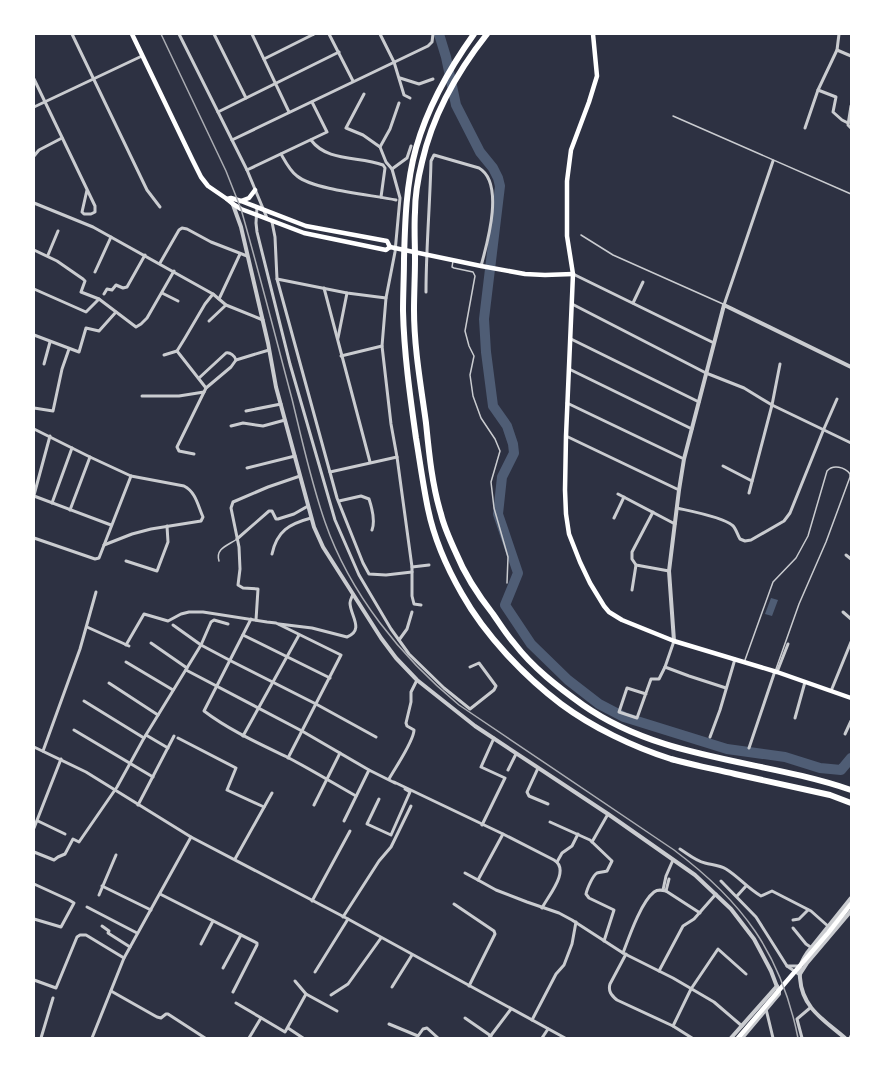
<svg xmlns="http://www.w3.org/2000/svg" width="885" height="1072" font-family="'PT Serif',serif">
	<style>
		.water { fill: #4f5d75 }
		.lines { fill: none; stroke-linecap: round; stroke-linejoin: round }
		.river { stroke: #4f5d75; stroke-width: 10 }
		.service { stroke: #caccd0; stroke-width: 1.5 }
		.minor { stroke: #caccd0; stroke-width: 3 }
		.tertiary { stroke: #caccd0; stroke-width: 4 }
		.secondary { stroke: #fff; stroke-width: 4.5 }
		.motorway { stroke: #fff; stroke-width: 6 }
		.rail { stroke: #abadb3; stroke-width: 1.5 }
	</style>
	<rect width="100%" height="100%" fill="#2d3142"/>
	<path class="water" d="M771,598L778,600L772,616L765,614Z"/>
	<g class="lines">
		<path class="river" d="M439,34L446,57L456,105L480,152L493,168L498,178L500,186L484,319L486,352L493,406L507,426L513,444L514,453L502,477L498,514L518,573L505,605L531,644L568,680L599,704L624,717L727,749L785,757L820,768L841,770L851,758"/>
		<g class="service">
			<path d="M673,116L851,194"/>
			<path d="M581,235L613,255L723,304"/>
			<path d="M453,261L452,267L454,268L473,272L475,276L465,331L469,346L474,356L470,375L473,396L481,418L495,439L500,451L491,482L494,508L508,557L507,583"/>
			<path d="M219,561C215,548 229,545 237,539"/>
			<path d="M745,660L773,582L796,558L808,536L827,471C833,464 845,467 850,474V477L826,542L799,604L776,669"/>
		</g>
		<g class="minor">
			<path d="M72,34L147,190L160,207"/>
			<path d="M179,34L247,170L267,218"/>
			<path d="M214,34L246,98"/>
			<path d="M252,34L289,112"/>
			<path d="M329,34L353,81"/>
			<path d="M380,34L394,62L404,95L410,98"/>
			<path d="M839,34L837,50L818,90L836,97L833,112L842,120L848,123"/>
			<path d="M837,50L851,56"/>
			<path d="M264,59L314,34"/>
			<path d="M400,78L419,84L433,79"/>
			<path d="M34,79L95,206V212L91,214H84L82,212L87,190"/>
			<path d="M364,94L346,128L363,135L380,147L386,162L392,169L400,198L395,252L386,298L382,346L391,424L397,457L412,567V596L414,604L421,605"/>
			<path d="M851,106L848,125L851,128"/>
			<path d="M34,107L142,56"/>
			<path d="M218,112L339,52"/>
			<path d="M805,128L818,90"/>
			<path d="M232,140L428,46L432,42L433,34"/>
			<path d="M311,140C327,162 359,156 383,165L385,168L381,197"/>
			<path d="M380,147L390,129L399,103"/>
			<path d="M281,154C285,161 290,171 297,176C314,190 373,195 396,200"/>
			<path d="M34,156L39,150L62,138"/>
			<path d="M392,169L407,158L411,146"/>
			<path d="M247,170L327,132L312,102"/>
			<path d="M34,203L93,227L213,294L226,305L263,320"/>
			<path d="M257,207L256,223L257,232L290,364L335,520L359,575L391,629L409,654L444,688L470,709L494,690L496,686L479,663L470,667"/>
			<path d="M272,222L275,237L277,279L337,498L363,563L369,574L386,575L412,572"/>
			<path d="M34,250L57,261L83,279L85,281L81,292L99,299L136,327L141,324L147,318L174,271"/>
			<path d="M48,255L58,231"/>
			<path d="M160,263L179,230L182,228L187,229L211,242L247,256"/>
			<path d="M95,272L111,237"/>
			<path d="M573,274L714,343"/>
			<path d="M277,279L347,293L386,298"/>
			<path d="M324,288L370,462"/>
			<path d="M34,289L86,312L99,299"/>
			<path d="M426,292C426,248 430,205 431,161L434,155L479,168C505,183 487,244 481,266"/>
			<path d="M162,293L178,301"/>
			<path d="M104,294L107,289L112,290L116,285L123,288L127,287L145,255"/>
			<path d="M219,299L240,254"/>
			<path d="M633,303L643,282"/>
			<path d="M572,304L706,373L744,388L772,405L851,443"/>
			<path d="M724,305L773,161"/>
			<path d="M209,321L226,305"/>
			<path d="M34,335L79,352L86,328L99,331L116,312"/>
			<path d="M338,338L347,293"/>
			<path d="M571,339L699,402"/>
			<path d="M177,351L206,388L177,447L179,451L194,454"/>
			<path d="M164,355L177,351L185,338L205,304L213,294"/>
			<path d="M341,356L382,346"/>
			<path d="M44,364L50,342"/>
			<path d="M569,369L692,429"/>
			<path d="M199,378L226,353C230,352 235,356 236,360"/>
			<path d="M206,388L231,367L236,360L269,350"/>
			<path d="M142,396H179L204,392"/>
			<path d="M567,403L684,459"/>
			<path d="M34,408L53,411L62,369L69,349"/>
			<path d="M246,411L281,404"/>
			<path d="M231,426L243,423L263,426L285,420"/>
			<path d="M34,429L90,457"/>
			<path d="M566,436L679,490"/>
			<path d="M723,466L752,481"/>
			<path d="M247,468L295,456"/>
			<path d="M330,472L397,457"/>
			<path d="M749,493L772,405L780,364"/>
			<path d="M618,494L675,524"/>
			<path d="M34,495L50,436"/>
			<path d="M34,496L111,525"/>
			<path d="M339,501L361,496L369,499C372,508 375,522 372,530"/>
			<path d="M52,503L72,448"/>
			<path d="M677,508C690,511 723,517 732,525C736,528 737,534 740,539L745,541L751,540L784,521L790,513L823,431L837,399"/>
			<path d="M70,510L90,457L131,476L184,486C196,492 198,506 203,517L201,521L151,529L132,534L104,545"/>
			<path d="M653,512L632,552V559L636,565L669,571"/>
			<path d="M614,518L624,497"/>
			<path d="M34,538L95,559L99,558L131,476"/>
			<path d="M237,539L269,511H272L276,519H278L294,514L308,506"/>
			<path d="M272,554C277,531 289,524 311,518"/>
			<path d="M846,555L851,559"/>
			<path d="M126,561L157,571L168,542L167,526"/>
			<path d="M412,567L429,565"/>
			<path d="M632,590L636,565"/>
			<path d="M843,612L851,619"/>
			<path d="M251,619L204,711C229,730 258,743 287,757C310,769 333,783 356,796"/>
			<path d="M256,620L258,589L243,588L238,585L240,569L239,547L231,508L233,502L268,487L300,476"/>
			<path d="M279,624L312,628L347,637C365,630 350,615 350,603C350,600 352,597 353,594"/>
			<path d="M173,625L201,645L233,662L316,704L376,737"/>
			<path d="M87,627L129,646"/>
			<path d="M243,635L330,678"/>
			<path d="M399,640L407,629L412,612"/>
			<path d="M674,641L665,667L689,676L726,688"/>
			<path d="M151,643L187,668"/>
			<path d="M126,645L144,614L168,621L181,614L189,612H203L267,622L276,623L341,655L288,758"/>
			<path d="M126,662L173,690"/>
			<path d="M186,670L302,731L369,770L395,783"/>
			<path d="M777,672L788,644"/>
			<path d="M109,683L158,715"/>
			<path d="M831,691L851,642"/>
			<path d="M646,694L627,688L619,712L637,718L651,679H659L665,667"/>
			<path d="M84,701L144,738"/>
			<path d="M795,718L805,682"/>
			<path d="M74,730L153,777"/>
			<path d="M845,734L851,721"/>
			<path d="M146,735L168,748"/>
			<path d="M243,736L299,635"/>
			<path d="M710,737L720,710L735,659"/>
			<path d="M178,738L236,768L227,790L264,807"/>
			<path d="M34,747L86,772L191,837L348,919L565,1038"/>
			<path d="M749,748L775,671"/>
			<path d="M43,751L80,649L96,592"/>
			<path d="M538,768L527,792L529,796L548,804"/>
			<path d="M508,770L516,754"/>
			<path d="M389,779C395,768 414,741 414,730L407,726L406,723L411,702V692L417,680"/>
			<path d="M394,782L503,834L478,880L496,890L527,902L559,913L572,920L623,953L673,978L714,1002L742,1026"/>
			<path d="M379,799L367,824L391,835L410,792L405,789"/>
			<path d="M138,805L174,736"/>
			<path d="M314,805L340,753"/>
			<path d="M38,821L65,834"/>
			<path d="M344,821L369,770"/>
			<path d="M550,822L590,840L612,861L607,871C604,872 600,872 597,873C593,875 587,889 586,894L589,898L614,910L604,941"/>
			<path d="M482,825L505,778L481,767L494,738"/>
			<path d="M34,828L61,759"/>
			<path d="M503,834L554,860C571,870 548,896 542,908"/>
			<path d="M592,842L608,814"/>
			<path d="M680,849C688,854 696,861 705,863C712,865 719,865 726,869C739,877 747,888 761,896L772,891L811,911L829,927"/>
			<path d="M34,852L54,860L58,857L65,854L73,839L79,842L117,787L144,738L201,645L211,622L214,620L228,624"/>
			<path d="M235,859L272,793"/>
			<path d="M557,862L562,853L572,846L578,834"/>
			<path d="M465,873L478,880"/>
			<path d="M721,881L756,917L787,966L800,975"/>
			<path d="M34,884L69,900L74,903L61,927L34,919"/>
			<path d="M102,886L151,910"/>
			<path d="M663,890L666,876L673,860"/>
			<path d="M666,891L700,913"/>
			<path d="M160,894L257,943V945L233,992"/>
			<path d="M99,895L116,855"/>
			<path d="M737,896L746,886"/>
			<path d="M312,901L350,831"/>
			<path d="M454,904L494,931L495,934L469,986"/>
			<path d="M87,907L137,933"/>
			<path d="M343,917L379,861L391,847L411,806"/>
			<path d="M793,920L799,919L808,910"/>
			<path d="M102,926L109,931L108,933L130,947"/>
			<path d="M793,928L806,944L812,948"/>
			<path d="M201,944L213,921"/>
			<path d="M623,953C629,937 641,902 654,892C658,889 662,890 666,891L669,879"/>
			<path d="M626,954L610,984C608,991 611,995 617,1000L673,1026L692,1038"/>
			<path d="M787,966H799"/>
			<path d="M223,968L241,935"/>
			<path d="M659,971L683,926L694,919L716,894"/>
			<path d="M315,972L348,919"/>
			<path d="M34,980L56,988L77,937L80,935H86L124,958"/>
			<path d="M295,981L306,994L337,1011"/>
			<path d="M392,987L412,955"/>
			<path d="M111,991L157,1017L161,1018L166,1014H168L205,1038"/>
			<path d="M331,995L348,984L381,938"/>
			<path d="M236,1003L285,1032L306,994"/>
			<path d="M766,1009L773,1038"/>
			<path d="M465,1018L491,1036"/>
			<path d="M532,1020L556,974L564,965L572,944L576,922"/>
			<path d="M389,1024L418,1036L423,1029L427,1028L438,1038"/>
			<path d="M673,1026L691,989L718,949L746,974"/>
			<path d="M288,1028L303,1038"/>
			<path d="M41,1038L53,998"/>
			<path d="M92,1038L124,958L191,837"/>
			<path d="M249,1038L261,1018"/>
			<path d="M489,1038L511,1009"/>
			<path d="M542,1038L548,1029"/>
			<path d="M802,1038L797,1019L810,1008"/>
			<path d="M850,1038L851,1036"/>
		</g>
		<g class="tertiary">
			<path d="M232,202L241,227L268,343L276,387L314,527L323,547L381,638L396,658L417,680L475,726L608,814L695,875L731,909L754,939L771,971L779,992V994L742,1038"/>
			<path d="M674,641L669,571L679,490L684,459L724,305L851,367"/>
			<path d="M800,974L807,963L851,911"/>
			<path d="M731,1038L777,986"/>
			<path d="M845,1038C824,1020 802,1008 800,978C799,967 801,962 807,953L851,898"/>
		</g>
		<g class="secondary">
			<path d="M132,34L192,159L201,177L208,186L227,199L233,204L241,209L304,233L386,250L390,247"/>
			<path d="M593,34L597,76L589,102L571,150L567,181V236L573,274L566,436L565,490L566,514L569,534L580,562L590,583L604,606L609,612L622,620L674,641L777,672L851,698"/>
			<path d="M227,199L231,198L241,201L306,226L387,241L390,247"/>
			<path d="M241,201L249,198L255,190"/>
			<path d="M390,247L481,266L525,274L545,275L573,274"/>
			<path d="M738,1038L828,933L851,904"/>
		</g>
		<g class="motorway">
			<path d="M474,34C449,69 428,106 416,148C406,184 405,222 404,259C404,276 403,294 403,311C404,353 410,396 416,438C420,462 423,485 428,509C434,538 447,568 462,594C485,635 524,676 561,704C592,727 633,747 671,759C692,765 714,769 735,774C767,781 799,788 830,795L851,803"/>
			<path d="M487,34C457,72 433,114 422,162C418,178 415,196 415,212C414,228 415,243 415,259C415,276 414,293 414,310C414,348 421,386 426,423C429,453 432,485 441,514C444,527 450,540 456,553C465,575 478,595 493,614C500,624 506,634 514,643C533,668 558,687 583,705C663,761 761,759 851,790"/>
		</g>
		<path class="rail" d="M161,34L226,171L241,209C259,272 275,335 292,399C302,440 311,482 325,522C350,594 401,657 459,705L674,850C742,901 781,953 798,1038"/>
	</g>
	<rect width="885" height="1072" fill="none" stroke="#ffffff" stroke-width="70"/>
</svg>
